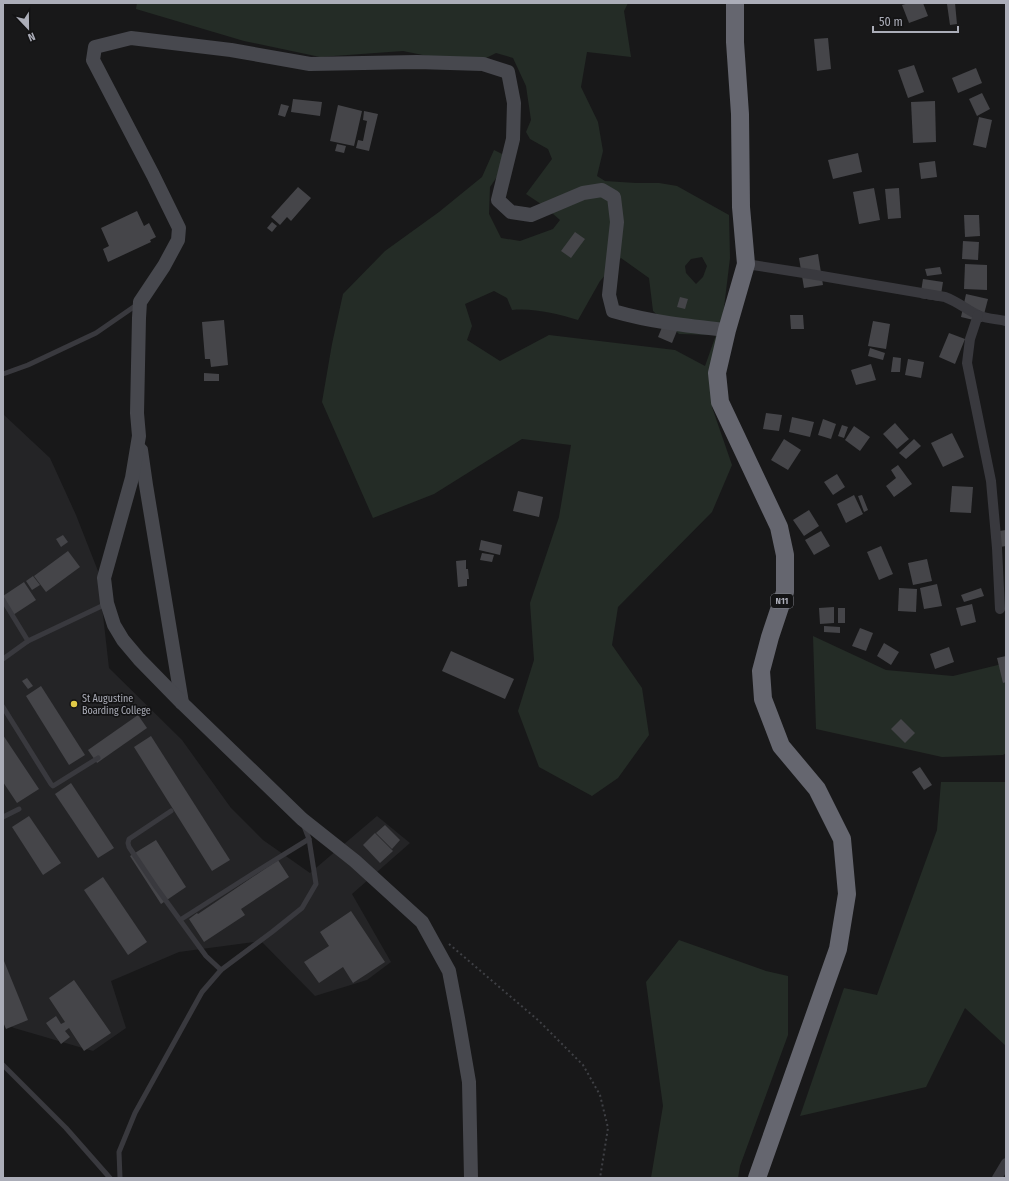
<svg xmlns="http://www.w3.org/2000/svg" width="1009" height="1181" font-family="'Fira Sans Condensed',sans-serif">
	<style>
		.built { fill: #242426 }
		.green { fill: #242c26; fill-rule: evenodd }
		.building { fill: #454549 }
		.lines { fill: none; stroke-linecap: round; stroke-linejoin: round }
		.path { stroke: #3f4045; stroke-width: 2; stroke-dasharray: 2 3; stroke-linecap: butt }
		.lane { stroke: #39393e; stroke-width: 5 }
		.street { stroke: #39393e; stroke-width: 10 }
		.secondary { stroke: #47484e; stroke-width: 14 }
		.highway { stroke: #65666f; stroke-width: 18 }
		.poi-dot { fill: #e1ca47; stroke: #131314; stroke-width: 1.5 }
		.labels { text-anchor: middle; stroke-width: 3.5; stroke-linejoin: round; paint-order: stroke }
		.shield { fill: #131314; stroke: #7d7f87; stroke-width: 1 }
		.shield-label { font-size: 9px; font-weight: bold; fill: #abadb8 }
		.poi-label { font-size: 10px; fill: #abadb8; stroke: #131314; text-anchor: start }
	</style>
	<rect width="100%" height="100%" fill="#181819"/>
	<path class="built" d="M3,414L50,458L76,515L98,571L109,668L182,740L231,808L263,840L310,873L377,816L410,843L352,894L391,962L367,980L315,996L261,941L179,952L111,981L126,1028L93,1051L14,1028L3,1022Z"/>
	<g class="green">
		<path d="M137,3H628L624,11L631,57L587,52L581,87L598,122L603,151L597,176L605,181L636,183H659L677,186L729,215L730,258L712,407L732,465L712,512L618,607L612,645L642,688L649,735L618,778L592,796L539,767L518,711L534,660L530,603L559,517L571,445L522,439L434,494L373,518L322,402L332,344L343,294L385,251L439,212L482,177L494,150L510,158L490,187L489,214L501,238L520,241L553,229L560,220L544,206L526,194L552,159L548,149L530,139L526,132L531,120L526,86L513,58L496,53L472,65L403,51L320,57L244,41L136,9ZM702,257L707,266L703,277L696,284L686,273L685,266L691,259ZM621,258L649,278L653,311L679,334L716,335L705,366L675,350L549,335L500,361L467,340L472,326L465,304L494,291L507,298L512,310C535,308 557,314 578,320L600,281Z"/>
		<path d="M813,636L886,670L953,676L1006,663V753L1003,755L942,757L816,729Z"/>
		<path d="M941,782H1006V1046L965,1008L926,1087L800,1116L844,988L877,995L937,830Z"/>
		<path d="M679,940L766,971L788,976V1035L740,1166L738,1178H651L663,1106L646,982Z"/>
	</g>
	<g class="building">
		<path d="M909,3H923L928,16L909,23L902,5Z"/>
		<path d="M955,3L957,24L950,25L947,4Z"/>
		<path d="M828,38L831,69L817,71L814,39Z"/>
		<path d="M914,65L924,92L908,98L898,70Z"/>
		<path d="M976,68L982,83L958,93L952,78Z"/>
		<path d="M982,93L990,109L977,116L969,99Z"/>
		<path d="M293,99L322,102L320,116L291,112Z"/>
		<path d="M935,101L936,142L913,143L911,102Z"/>
		<path d="M281,104L289,106L285,117L278,115Z"/>
		<path d="M338,105L362,111L354,146L330,141Z"/>
		<path d="M364,111L378,114L369,151L356,148L358,140L363,141L367,121L363,120Z"/>
		<path d="M979,117L992,120L986,148L973,145Z"/>
		<path d="M337,144L346,146L344,153L335,151Z"/>
		<path d="M858,153L862,172L833,179L828,160Z"/>
		<path d="M935,161L937,177L921,179L919,163Z"/>
		<path d="M298,187L311,198L291,221L287,217L280,225L271,217Z"/>
		<path d="M874,188L880,220L859,224L853,192Z"/>
		<path d="M899,188L901,218L888,219L885,189Z"/>
		<path d="M137,211L144,226L149,223L156,237L150,240L151,242L108,262L103,249L109,246L101,228Z"/>
		<path d="M964,215H979L980,236L965,237Z"/>
		<path d="M272,222L277,226L272,232L267,228Z"/>
		<path d="M575,232L585,239L571,258L561,251Z"/>
		<path d="M963,241L979,242L978,260L962,259Z"/>
		<path d="M818,254L823,285L804,288L799,258Z"/>
		<path d="M965,264L987,265V290L964,289Z"/>
		<path d="M940,267L942,274L927,276L925,269Z"/>
		<path d="M923,279L943,282L940,301L920,298Z"/>
		<path d="M966,294L988,299L982,322L961,317Z"/>
		<path d="M680,297L688,299L685,309L677,307Z"/>
		<path d="M790,315H803L804,329H791Z"/>
		<path d="M224,320L228,365L211,367L210,359H205L202,322Z"/>
		<path d="M665,320L679,326L672,343L658,337Z"/>
		<path d="M873,321L890,324L886,349L868,346Z"/>
		<path d="M949,333L965,339L955,364L939,357Z"/>
		<path d="M870,348L885,353L883,360L868,356Z"/>
		<path d="M893,357L901,358L900,372H891Z"/>
		<path d="M908,359L924,362L921,378L905,375Z"/>
		<path d="M871,364L876,380L856,385L851,370Z"/>
		<path d="M204,373L219,374V381H204Z"/>
		<path d="M766,413L782,415L779,431L763,429Z"/>
		<path d="M792,417L814,422L810,437L789,432Z"/>
		<path d="M823,419L836,424L831,439L818,435Z"/>
		<path d="M895,423L909,439L897,449L883,434Z"/>
		<path d="M842,425L848,427L844,438L838,436Z"/>
		<path d="M854,426L870,437L860,451L845,440Z"/>
		<path d="M952,433L964,457L943,467L931,443Z"/>
		<path d="M784,439L801,450L788,470L771,460Z"/>
		<path d="M914,439L921,446L906,459L899,453Z"/>
		<path d="M898,465L912,484L894,497L886,486L896,478L891,470Z"/>
		<path d="M837,474L845,487L833,495L824,482Z"/>
		<path d="M952,486L973,487L971,513L950,512Z"/>
		<path d="M518,491L543,497L539,517L513,511Z"/>
		<path d="M854,495L863,514L846,523L837,504Z"/>
		<path d="M862,495L868,510L864,512L858,496Z"/>
		<path d="M809,510L819,526L804,536L793,520Z"/>
		<path d="M1006,530V546L994,548L992,532Z"/>
		<path d="M821,531L830,546L814,555L805,540Z"/>
		<path d="M63,535L68,542L61,547L56,539Z"/>
		<path d="M481,540L502,545L500,555L479,550Z"/>
		<path d="M881,546L893,574L879,580L867,552Z"/>
		<path d="M68,551L80,567L46,592L34,576Z"/>
		<path d="M482,553L494,555L492,562L480,560Z"/>
		<path d="M927,559L932,581L913,585L908,563Z"/>
		<path d="M466,560V569H468L469,579H467V586L458,587L456,561Z"/>
		<path d="M33,576L40,585L32,590L26,581Z"/>
		<path d="M24,582L36,600L13,615L3,601V596Z"/>
		<path d="M937,584L942,606L924,609L920,588Z"/>
		<path d="M899,588L917,589L916,612L898,611Z"/>
		<path d="M981,588L984,596L964,602L961,595Z"/>
		<path d="M972,604L976,622L961,626L956,608Z"/>
		<path d="M834,607V623L820,624L819,608Z"/>
		<rect x="838" y="608" width="7" height="15"/>
		<path d="M824,626L840,627V633L824,632Z"/>
		<path d="M860,628L873,633L866,651L852,646Z"/>
		<path d="M884,643L899,652L891,665L877,656Z"/>
		<path d="M949,647L954,662L935,669L930,654Z"/>
		<path d="M451,651L514,679L505,699L442,671Z"/>
		<path d="M1006,656V682L1003,683L997,658Z"/>
		<path d="M27,678L33,686L28,689L22,681Z"/>
		<path d="M41,686L85,755L69,765L26,696Z"/>
		<path d="M138,715L147,728L97,763L88,750Z"/>
		<path d="M901,719L915,733L905,743L891,729Z"/>
		<path d="M3,735L39,789L17,803L3,782Z"/>
		<path d="M151,736L230,860L212,871L134,747Z"/>
		<path d="M920,767L932,785L924,790L912,772Z"/>
		<path d="M71,783L114,848L98,858L55,794Z"/>
		<path d="M29,816L61,863L43,875L12,827Z"/>
		<path d="M385,825L400,840L392,849L376,833Z"/>
		<path d="M375,833L393,851L380,863L363,845Z"/>
		<path d="M156,840L186,887L161,904L130,856Z"/>
		<path d="M278,860L289,877L241,909L245,915L204,942L189,919L197,913L198,914Z"/>
		<path d="M103,877L147,942L128,955L84,890Z"/>
		<path d="M351,911L385,962L353,983L343,967L319,983L304,962L329,946L320,932Z"/>
		<path d="M4,961L28,1020L6,1029L3,1022V962Z"/>
		<path d="M74,980L111,1033L84,1051L69,1028L65,1031L70,1037L61,1044L46,1023L56,1016L61,1024L65,1022L49,998Z"/>
	</g>
	<g class="lines">
		<path class="path" d="M449,944L539,1021L583,1065L600,1095L608,1128L600,1178"/>
		<g class="lane">
			<path d="M3,374L28,365L96,333L138,304"/>
			<path d="M3,600L28,641"/>
			<path d="M3,659L28,641L106,604"/>
			<path d="M3,707L51,784L53,786L98,758"/>
			<path d="M171,811L129,839L128,843L129,847L156,887L206,956L221,970"/>
			<path d="M3,817L19,809"/>
			<path d="M180,920L257,871L309,839"/>
			<path d="M3,1065L66,1128L110,1178"/>
			<path d="M120,1178L119,1152L135,1113L202,992L221,970L272,932L302,908L316,884L309,839L304,826"/>
		</g>
		<g class="street">
			<path d="M746,264L810,274L945,297C958,302 966,309 978,315C987,319 997,319 1006,321"/>
			<path d="M978,315L970,339L967,363L991,481L997,548L1000,609"/>
			<path d="M997,1178L1006,1163"/>
		</g>
		<g class="secondary">
			<path d="M141,450L146,485L182,703"/>
			<path d="M471,1178L469,1082L458,1018L449,971L422,922L355,861L302,819L182,703L139,659L123,640L114,625L107,603L104,578L132,478L139,436L137,413L139,318L140,302L164,266L178,240L179,228L153,175L93,60L95,47L131,38L231,50L310,64L417,62L483,64L508,72L514,103L513,139L498,200L511,212L531,215L583,193L602,190L614,197L617,222L609,295L613,311C651,322 688,326 727,330"/>
		</g>
		<path class="highway" d="M735,3V42L740,114L741,207L746,264L727,330L717,373L720,402L779,527L785,555V592L770,637L761,671L763,699L781,746L817,789L842,839L847,894L838,949L757,1178"/>
	</g>
	<circle class="poi-dot" cx="74" cy="704" r="4"/>
	<g class="labels">
		<rect class="shield" x="771" y="594" width="22" height="14" rx="3"/>
		<g class="shield-label">
			<text x="782" y="604">N11</text>
		</g>
		<g class="poi-label">
			<text x="82" y="702">St Augustine<tspan x="82" dy="12">Boarding College</tspan></text>
		</g>
	</g>
	<rect width="1009" height="1181" fill="none" stroke="#abadb8" stroke-width="8"/>
	<g transform="translate(28 28) rotate(158)" stroke="#131314" stroke-width="3" paint-order="stroke">
	<path d="M0-3L7 15L0 10L-7 15Z" fill="#abadb8"/>
	<text y="-6" font-size="11" font-weight="bold" text-anchor="middle" fill="#abadb8">N</text>
	</g>
	<path d="M873 26v6h85v-6" fill="none" stroke="#abadb8" stroke-width="2"/>
	<text x="879" y="26" font-size="12" fill="#abadb8" stroke="#131314" stroke-width="3" paint-order="stroke">50 m</text>
</svg>
